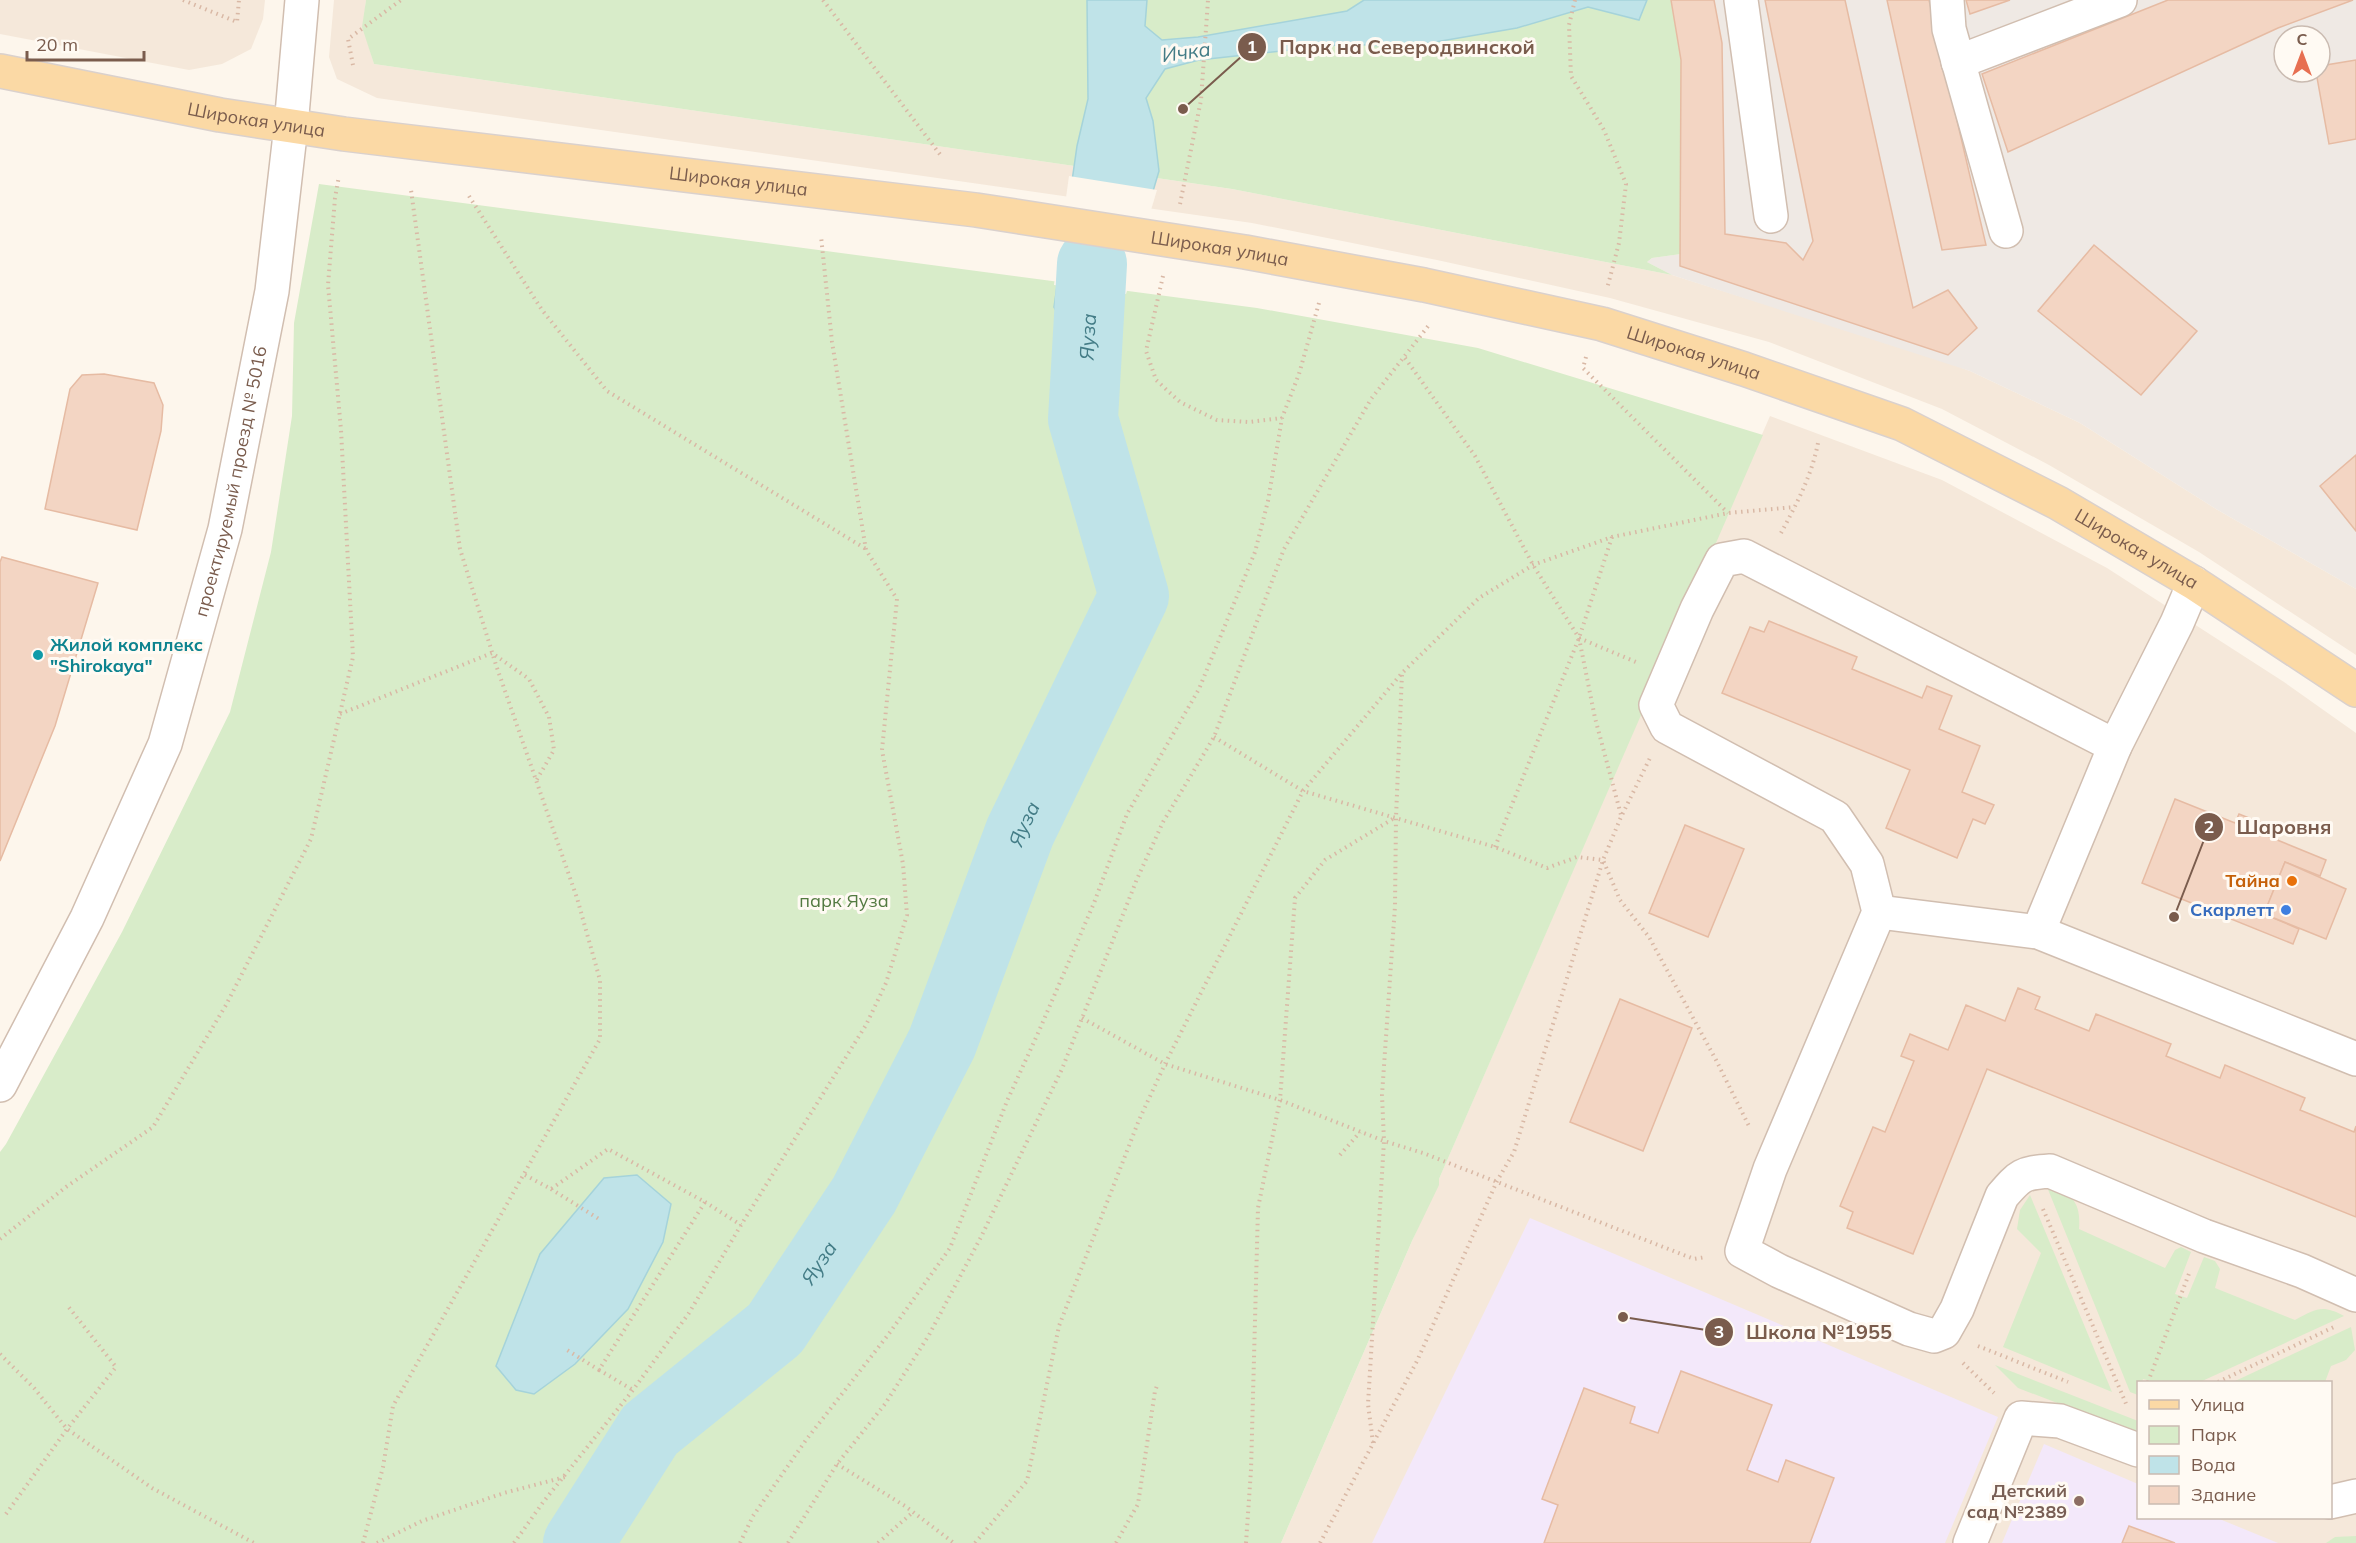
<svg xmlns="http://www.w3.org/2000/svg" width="2356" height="1543" font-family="Mulish,sans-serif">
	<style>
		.residential { fill: #f5e8da; fill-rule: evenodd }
		.industrial { fill: #efe9e4; fill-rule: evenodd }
		.education { fill: #f3e8fa }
		.green { fill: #d8ecc9 }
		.water { fill: #bfe3e8; stroke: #a5d3da; stroke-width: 1.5 }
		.pier { fill: #fdf6ec }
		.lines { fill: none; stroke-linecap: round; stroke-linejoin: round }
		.river { stroke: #bfe3e8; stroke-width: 70 }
		.building { fill: #f3d5c3; stroke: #e6bba3; stroke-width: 1.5 }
		.minor-casing { stroke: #d1beb0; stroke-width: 36 }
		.major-casing { stroke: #dad1cd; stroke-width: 36 }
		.path { stroke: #d9b8a5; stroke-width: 4; stroke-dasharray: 1.5 4.5; stroke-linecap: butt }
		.minor { stroke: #fff; stroke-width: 33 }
		.major { stroke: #fbd9a5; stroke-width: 33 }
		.culture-dot { fill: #0f9aa8; stroke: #fffaf3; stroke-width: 2 }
		.food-dot { fill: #e8710a; stroke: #fffaf3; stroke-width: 2 }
		.shop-dot { fill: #3f7fe0; stroke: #fffaf3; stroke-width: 2 }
		.education-dot { fill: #8d6e63; stroke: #fffaf3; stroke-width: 2 }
		.labels { text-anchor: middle; stroke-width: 6; stroke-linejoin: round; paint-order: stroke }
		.street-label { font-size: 18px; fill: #7a5c4d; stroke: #fffaf3 }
		.culture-label { font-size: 18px; font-weight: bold; fill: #0d838f; stroke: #fffaf3; text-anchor: start }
		.food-label { font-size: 18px; font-weight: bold; fill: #c56008; stroke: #fffaf3; text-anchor: end }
		.park-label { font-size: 18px; fill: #537a41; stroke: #fffaf3 }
		.shop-label { font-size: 18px; font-weight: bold; fill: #366cbe; stroke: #fffaf3; text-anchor: end }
		.education-label { font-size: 18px; font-weight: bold; fill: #785e54; stroke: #fffaf3; text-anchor: end }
		.water-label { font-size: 20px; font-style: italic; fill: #437c86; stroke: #fffaf3 }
		.leader { fill: none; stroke: #7a5c4d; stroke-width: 2 }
		.callout-dot { fill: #7a5c4d; stroke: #fffaf3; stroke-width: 2 }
		.mark-label { font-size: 18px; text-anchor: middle; font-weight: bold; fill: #fff }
		.callout-label { font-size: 20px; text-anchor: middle; font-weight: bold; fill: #7a5c4d; stroke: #fffaf3; stroke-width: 6; stroke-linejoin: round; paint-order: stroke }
	</style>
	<rect width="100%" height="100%" fill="#fdf6ec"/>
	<g class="residential">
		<path d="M0,0H265L263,19L251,49L222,64L189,70L0,34Z"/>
		<path d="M334,0H366L363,27L374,64L1232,189L1672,275L1938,359L1970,371L2080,423L2216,509L2356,589V655L2199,552L2049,465L1942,409L1769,342L1610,298L1437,260L1252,223L377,98L337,79L329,57Z"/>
		<path d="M1770,416L1942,480L2107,568L2284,682L2356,733V1543H1281ZM2138,1382H2330V1518H2138Z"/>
	</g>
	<path class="industrial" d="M1671,0H2356V589L2216,509L2080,423L1970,371L1672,275L1647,262L1652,258L1681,254V60ZM2284,36H2320V72H2284Z"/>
	<g class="education">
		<path d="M1530,1218L1998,1417L1945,1543H1372Z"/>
		<path d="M2044,1444L2138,1484V1518H2217L2278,1543H2002Z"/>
	</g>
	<g class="green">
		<path d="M366,0H1671L1681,60V254L1652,258L1647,262L1672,275L1232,189L374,64L362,27Z"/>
		<path d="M319,184L1257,308L1478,348L1763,435L1439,1179V1185L1412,1241L1281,1543H0V1152L6,1144L122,932L230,712L271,552L292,416L294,323Z"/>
		<path d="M2047,1187C2074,1192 2081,1205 2079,1229L2165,1268L2175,1250L2181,1247L2191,1252L2175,1294L2187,1298L2204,1257L2215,1261L2220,1269L2215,1288L2295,1320C2316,1309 2322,1304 2344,1316L2200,1382H2155L2143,1379L2142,1382H2138V1395L2130,1392Z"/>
		<path d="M2030,1195L2112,1392L2003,1347L2041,1253L2017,1229L2020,1210Z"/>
		<path d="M2351,1327L2355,1350L2346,1360L2331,1366L2325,1382H2233Z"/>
		<path d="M1995,1365L2138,1421V1434L2018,1388Z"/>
		<path d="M2356,1536V1543H2326L2335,1537Z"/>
	</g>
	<g class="water">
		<path d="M1087,0H1147L1145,26L1162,40L1198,37L1347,11L1364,0H1647L1639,20L1588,7L1517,28L1406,47L1346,44L1199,60L1165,69L1146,98L1153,121L1159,171L1109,340L1084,365L1054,307L1077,146L1088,99Z"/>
		<path d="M637,1175L671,1204L663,1242L628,1309L575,1364L534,1394L516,1390L496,1366L540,1254L604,1178Z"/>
	</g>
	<path class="pier" d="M1069,176L1157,190L1126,294L1054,285Z"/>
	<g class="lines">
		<path class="river" id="s1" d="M578,1543L650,1430L775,1329L864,1195L942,1043L1020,832L1134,596L1083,419L1092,264"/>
	</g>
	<g class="building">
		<path d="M1671,0H1714L1722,43L1725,234L1786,243L1803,260L1813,241L1765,0H1845L1913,308L1948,290L1977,328L1948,355L1680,266L1681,60Z"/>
		<path d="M1887,0H1929L1986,245L1942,250Z"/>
		<path d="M1966,0H2010L1970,14Z"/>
		<path d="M2168,0H2353L2278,28L2008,152L1982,74Z"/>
		<path d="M2356,60V139L2329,144L2316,72H2320V66Z"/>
		<path d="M2094,245L2197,331L2141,395L2038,311Z"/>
		<path d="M104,374L154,383L163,405L161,431L137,530L45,509L70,389L82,375Z"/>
		<path d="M2356,455V531L2320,486Z"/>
		<path d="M2,557L98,583L55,726L0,861V562Z"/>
		<path d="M1769,621L1857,657L1852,669L1922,698L1927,686L1952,696L1939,729L1980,746L1962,792L1994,805L1985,824L1973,819L1957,858L1886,828L1910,770L1722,693L1750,627L1764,632Z"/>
		<path d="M2175,799L2235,823L2239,814L2269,826L2265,835L2326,860L2320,876L2285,862L2264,914L2299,929L2293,944L2142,883Z"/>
		<path d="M1685,825L1744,849L1708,937L1649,913Z"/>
		<path d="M2285,862L2346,889L2326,939L2264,914Z"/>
		<path d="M2018,988L2040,997L2035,1009L2089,1031L2096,1014L2171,1044L2166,1056L2220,1078L2225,1065L2305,1098L2300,1110L2354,1132L2356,1126V1217L1987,1069L1913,1254L1847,1228L1853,1212L1840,1206L1873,1127L1885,1132L1914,1061L1901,1056L1910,1034L1948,1050L1966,1005L2005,1021Z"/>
		<path d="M1620,999L1692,1028L1643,1151L1570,1122Z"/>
		<path d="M1681,1371L1772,1405L1747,1470L1778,1482L1786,1460L1834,1478L1810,1543H1544L1558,1505L1542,1499L1584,1388L1635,1407L1630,1423L1658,1433Z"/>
		<path d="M2129,1526L2175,1543H2122Z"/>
	</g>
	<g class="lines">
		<g class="minor-casing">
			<g id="minor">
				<path d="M1741,0L1771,216"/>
				<path d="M1947,0L1949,29L2006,231"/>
				<path d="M1958,62L2120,0"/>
				<path d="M2115,746L1744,556L1722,560L1697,609L1656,705L1667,727L1835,817L1867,864L1879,912L1770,1169L1742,1251L1779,1271L1909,1329L1934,1336L1944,1332L1957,1309L2002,1196C2020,1175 2022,1173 2050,1171L2204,1236L2302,1271L2356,1295"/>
				<path d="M1879,912L2038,932L2356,1059"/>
				<path d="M2038,932L2115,746L2177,623L2194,583"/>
				<path id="s2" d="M0,1085L87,918L165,744L225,529L272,291L291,126L302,0"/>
				<path d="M2330,1502L2356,1496"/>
				<path d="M1970,1543L2021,1418L2060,1421L2138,1450"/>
			</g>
		</g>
		<g class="major-casing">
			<g id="major">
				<path id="s3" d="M0,71L220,115L344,134L976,210L1245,252L1424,285L1602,324L1744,369L1902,424L2058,503L2194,583L2356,690"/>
			</g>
		</g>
		<g class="path">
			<path d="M183,0L237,22L239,0"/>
			<path d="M823,0L942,157"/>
			<path d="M1575,0L1569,25L1571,76L1604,130L1626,184L1619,243L1607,289"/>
			<path d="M353,65L348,39L401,0"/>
			<path d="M469,196L542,310L607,391L866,549"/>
			<path d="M1180,204L1201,100L1208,0"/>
			<path d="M1163,276L1146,351L1156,380L1180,402L1217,420L1249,422L1282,418"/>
			<path d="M1586,357L1583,368L1728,513"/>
			<path d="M1405,358L1475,456L1533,565L1579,638L1595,718L1621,815"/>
			<path d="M1781,533C1796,505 1812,475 1818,443"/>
			<path d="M1579,638L1636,662"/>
			<path d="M340,714L492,653L529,679L549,717L554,750L536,781"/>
			<path d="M1214,737L1303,791L1495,847L1547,868L1577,857L1603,860L1620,900L1649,937L1716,1060L1749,1126"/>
			<path d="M1495,847L1579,638L1612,537"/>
			<path d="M1082,1018L1165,1064L1280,1100L1384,1141L1423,1153L1694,1259L1706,1257"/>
			<path d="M1340,1155L1360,1132"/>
			<path d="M525,1175L551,1189L608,1149L705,1202L599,1370L567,1350"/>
			<path d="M551,1189L599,1219"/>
			<path d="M705,1202L741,1225"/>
			<path d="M2043,1209L2127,1406"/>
			<path d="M0,1239L66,1187L153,1127L226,1005L311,839L353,657L341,430L328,285L335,198L339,176"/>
			<path d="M1978,1346L2068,1382"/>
			<path d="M0,1354L34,1388L67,1429L152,1488L254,1543"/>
			<path d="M1963,1363L1994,1393"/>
			<path d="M599,1370L633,1390"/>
			<path d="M2148,1382L2190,1271"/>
			<path d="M2218,1382L2336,1326"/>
			<path d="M1373,1443L1368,1404L1384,1141L1382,1095L1395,906L1396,817L1402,673"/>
			<path d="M837,1464L905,1506L954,1543"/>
			<path d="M6,1514L67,1429L116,1367L67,1305"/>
			<path d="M363,1543L383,1467L393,1406L600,1039V980L577,898L496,665L460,549L411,190"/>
			<path d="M377,1543L422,1521L504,1493L565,1477"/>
			<path d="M514,1543L544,1501L633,1390L689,1313L741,1225L866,1025L886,983L907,915L903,864L882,750L897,599L866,550L832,342L821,236"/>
			<path d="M740,1543L753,1516L806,1440L888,1335L950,1248L1007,1101L1039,1031L1094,903L1127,814L1199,689L1255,552L1268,501L1282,418L1299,374L1319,303"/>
			<path d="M788,1543L837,1464L885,1404L929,1335L981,1237L1062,1069L1137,879L1163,822L1214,737L1284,549L1371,399L1429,325"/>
			<path d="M878,1543L913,1512"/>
			<path d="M975,1543L1027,1481L1059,1326L1139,1120L1165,1064L1303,791L1402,673L1479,598L1533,565L1612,537L1728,513L1795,507"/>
			<path d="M1116,1543L1138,1504L1155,1391L1158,1383"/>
			<path d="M1246,1543L1251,1470L1258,1208L1280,1100L1295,898L1325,860L1396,817"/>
			<path d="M1320,1543L1417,1361L1497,1181L1514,1152L1603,860L1621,817L1650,758"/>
		</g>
		<use href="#minor" class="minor"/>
		<use href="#major" class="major"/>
	</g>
	<circle class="culture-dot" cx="38" cy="655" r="6"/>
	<circle class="food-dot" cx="2292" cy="881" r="6"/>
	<circle class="shop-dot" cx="2286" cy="910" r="6"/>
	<circle class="education-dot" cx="2079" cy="1501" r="6"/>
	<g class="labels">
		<g class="street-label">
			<text dy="6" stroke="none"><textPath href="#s3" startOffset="261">Широкая улица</textPath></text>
			<text dy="6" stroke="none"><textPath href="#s3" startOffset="747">Широкая улица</textPath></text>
			<text dy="6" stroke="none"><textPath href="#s3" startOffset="1233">Широкая улица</textPath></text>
			<text dy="6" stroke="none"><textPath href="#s3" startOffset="1719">Широкая улица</textPath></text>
			<text dy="6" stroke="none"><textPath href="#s2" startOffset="650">проектируемый проезд № 5016</textPath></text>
			<text dy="6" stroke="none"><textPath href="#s3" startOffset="2205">Широкая улица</textPath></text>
		</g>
		<g class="culture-label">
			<text x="50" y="651">Жилой комплекс<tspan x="50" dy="21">"Shirokaya"</tspan></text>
		</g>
		<g class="food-label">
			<text x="2280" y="887">Тайна</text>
		</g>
		<g class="park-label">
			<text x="844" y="907">парк Яуза</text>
		</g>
		<g class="shop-label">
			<text x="2274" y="916">Скарлетт</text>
		</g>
		<g class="education-label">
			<text x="2067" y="1497">Детский<tspan x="2067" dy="21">сад №2389</tspan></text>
		</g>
		<g class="water-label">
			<text transform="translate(1186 52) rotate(-8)" y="7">Ичка</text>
			<text dy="7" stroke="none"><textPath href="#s1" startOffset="1380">Яуза</textPath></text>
			<text dy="7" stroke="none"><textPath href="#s1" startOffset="860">Яуза</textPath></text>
			<text dy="7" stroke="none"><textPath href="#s1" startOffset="374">Яуза</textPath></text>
		</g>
	</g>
	<path class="leader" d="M1183 109L1252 47M2174 917L2209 827M1623 1317L1719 1332"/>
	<g class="callout-dot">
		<circle cx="1183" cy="109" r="6"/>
		<circle cx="2174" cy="917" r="6"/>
		<circle cx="1623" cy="1317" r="6"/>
		<circle cx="1252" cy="47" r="15"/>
		<circle cx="2209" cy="827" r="15"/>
		<circle cx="1719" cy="1332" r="15"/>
	</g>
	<g class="mark-label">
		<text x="1252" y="53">1</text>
		<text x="2209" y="833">2</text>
		<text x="1719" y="1338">3</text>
	</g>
	<g class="callout-label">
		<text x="1407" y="54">Парк на Северодвинской</text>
		<text x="2284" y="834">Шаровня</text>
		<text x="1819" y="1339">Школа №1955</text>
	</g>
	<rect x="2137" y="1381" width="195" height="138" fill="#fffaf3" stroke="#cabbb1" stroke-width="1.5"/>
	<rect x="2149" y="1400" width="30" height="9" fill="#fbd9a5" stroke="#cabbb1" stroke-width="1.5"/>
	<text x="2191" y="1411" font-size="18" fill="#7a5c4d">Улица</text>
	<rect x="2149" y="1426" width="30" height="18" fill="#d8ecc9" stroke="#cabbb1" stroke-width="1.5"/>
	<text x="2191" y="1441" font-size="18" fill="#7a5c4d">Парк</text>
	<rect x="2149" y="1456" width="30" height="18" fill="#bfe3e8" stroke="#cabbb1" stroke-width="1.5"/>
	<text x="2191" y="1471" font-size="18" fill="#7a5c4d">Вода</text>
	<rect x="2149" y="1486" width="30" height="18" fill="#f3d5c3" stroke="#cabbb1" stroke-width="1.5"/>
	<text x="2191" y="1501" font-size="18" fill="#7a5c4d">Здание</text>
	<g transform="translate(2302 54)"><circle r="28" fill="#fffaf3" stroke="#cabbb1" stroke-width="1.5"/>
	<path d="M0-4.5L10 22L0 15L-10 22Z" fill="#e76f51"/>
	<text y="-9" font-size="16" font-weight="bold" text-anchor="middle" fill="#7a5c4d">С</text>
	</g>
	<path d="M27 51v9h117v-9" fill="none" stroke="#7a5c4d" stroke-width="3"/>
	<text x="36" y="51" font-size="18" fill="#7a5c4d" stroke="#fffaf3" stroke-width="4.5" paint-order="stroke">20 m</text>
</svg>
